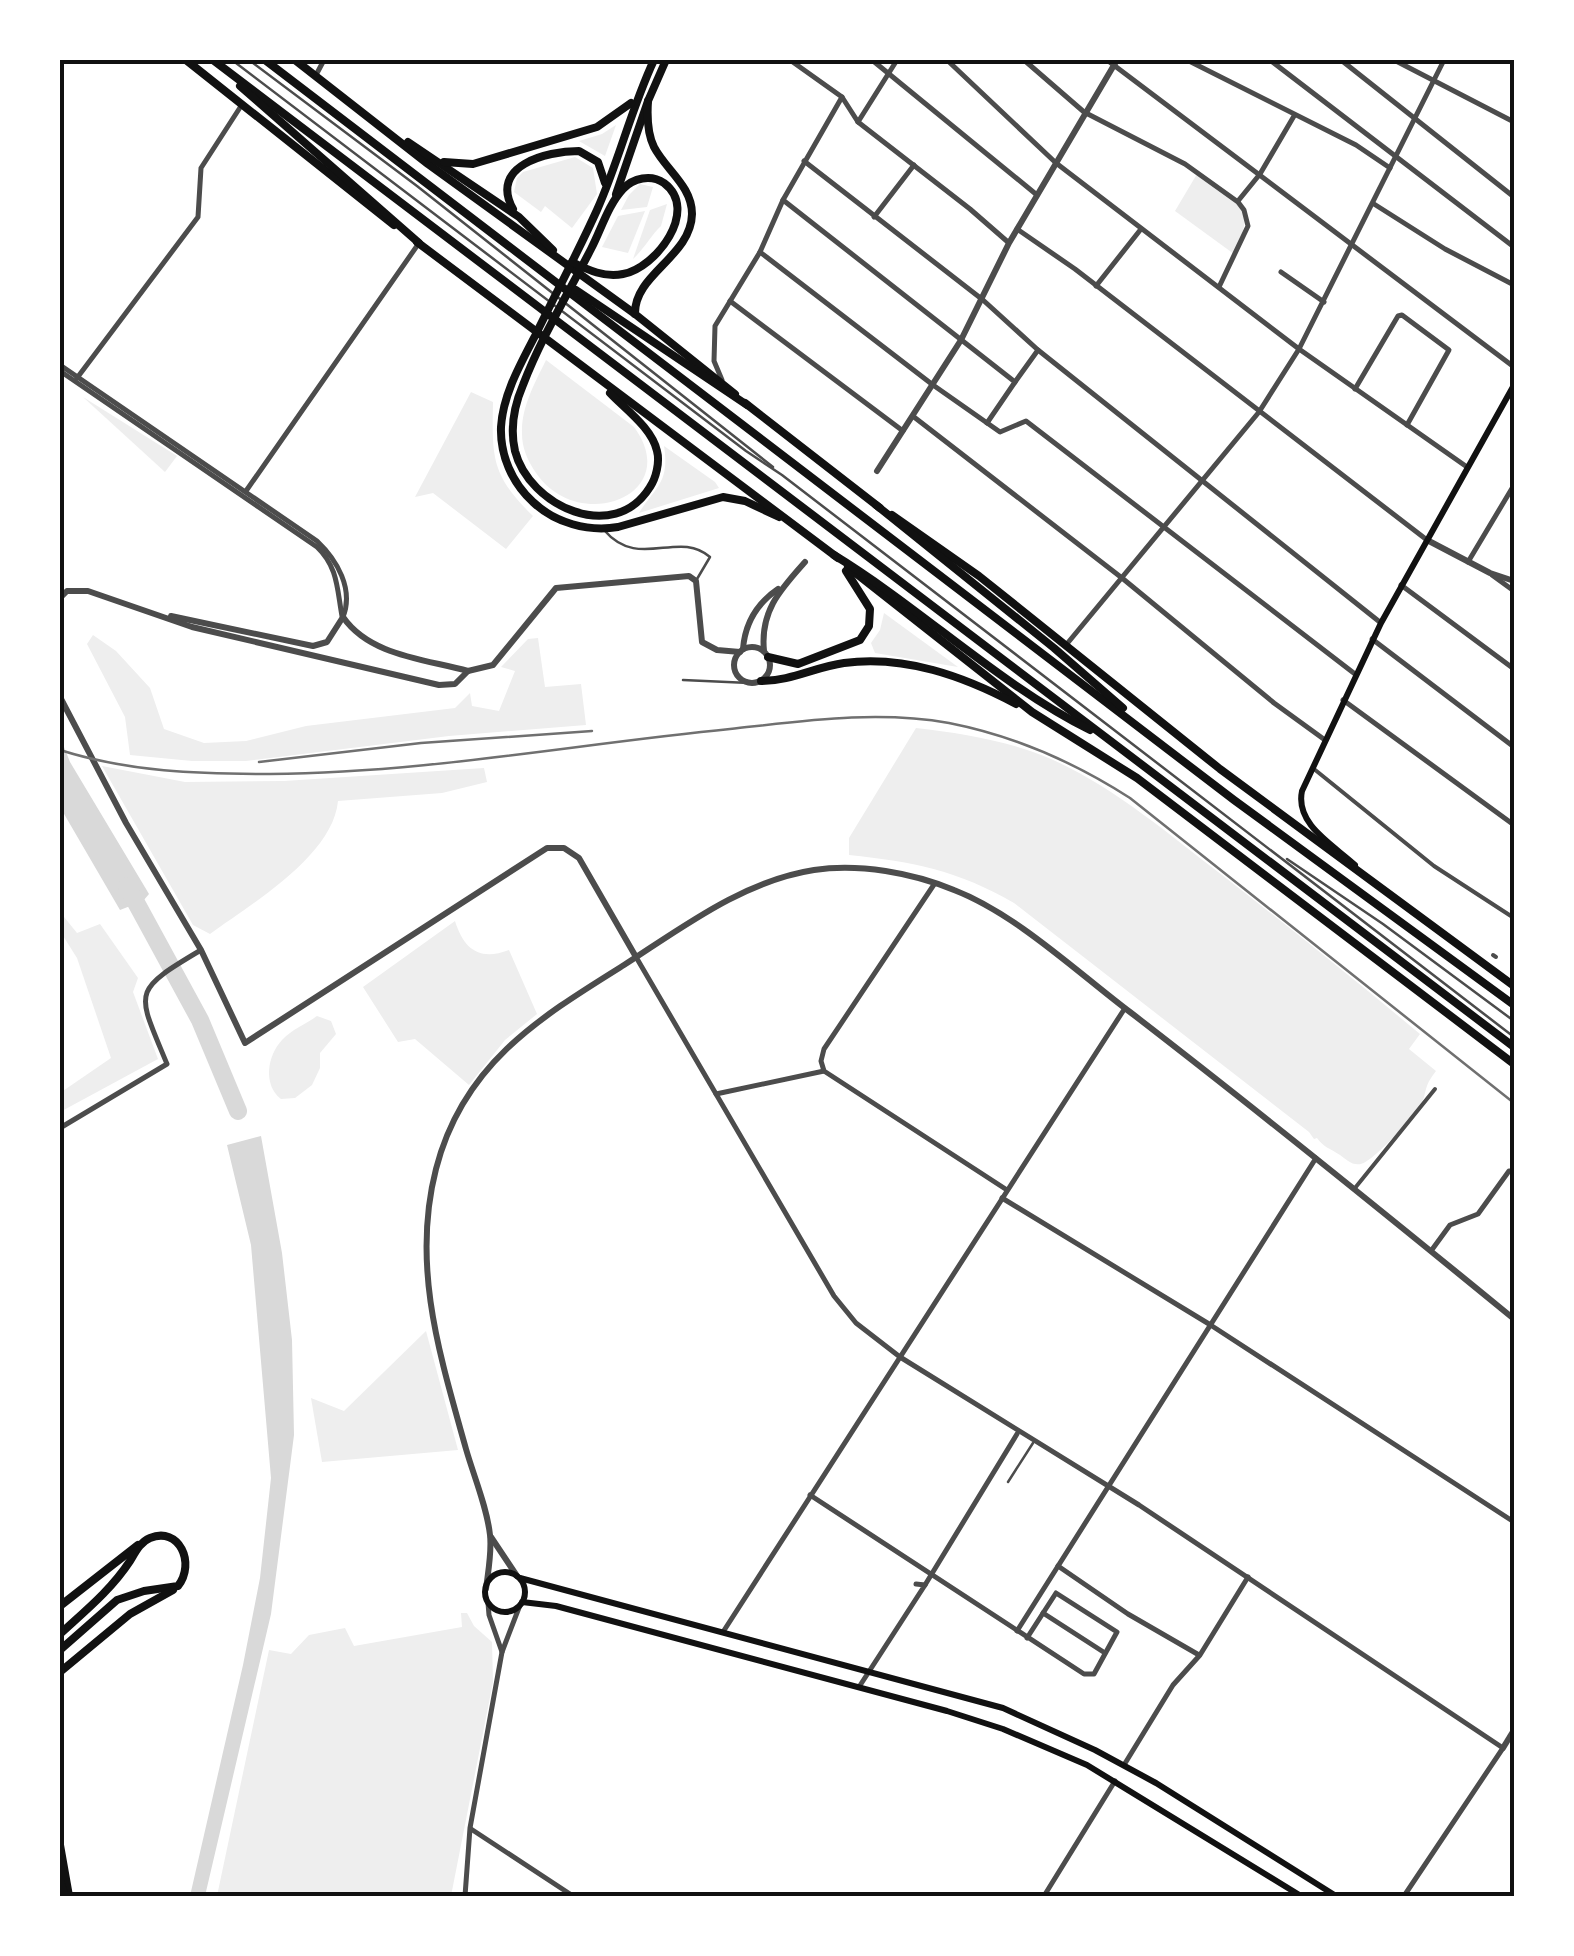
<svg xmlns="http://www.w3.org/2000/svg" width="1574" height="1956" font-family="Karla,sans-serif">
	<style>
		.green { fill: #eee }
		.water { fill: #d9d9d9 }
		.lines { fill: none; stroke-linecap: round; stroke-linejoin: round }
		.river { stroke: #d9d9d9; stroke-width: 18 }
		.service { stroke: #4c4c4c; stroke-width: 2.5 }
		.pedestrian { stroke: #4c4c4c; stroke-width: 4 }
		.minor { stroke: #4c4c4c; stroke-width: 5 }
		.tertiary { stroke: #4c4c4c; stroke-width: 6 }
		.secondary { stroke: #111; stroke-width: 6 }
		.primary { stroke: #111; stroke-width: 8 }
		.trunk { stroke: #111; stroke-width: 8 }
		.rail { stroke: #707070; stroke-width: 2.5 }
		.neatline { fill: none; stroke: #111; stroke-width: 4 }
	</style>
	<rect width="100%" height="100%" fill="#fff"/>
	<g class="green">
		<path d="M616,125L605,156L579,141L602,134Z"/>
		<path d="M575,157L593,168L597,194L572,228L545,206L541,212L514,192L517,178L523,172Z"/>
		<path d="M1197,174C1237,202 1259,203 1234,254L1175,211Z"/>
		<path d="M640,184L653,187L647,207L621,210L629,195Z"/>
		<path d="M667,204L661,226C651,235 645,248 633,259L650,210Z"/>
		<path d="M645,211L628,253L602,247L618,216Z"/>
		<path d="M546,360L634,427C685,496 576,537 534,470C527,459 522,447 522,434C521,407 535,383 546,360Z"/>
		<path d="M471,392L493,402C492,458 491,475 533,516L506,549L433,493L415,497Z"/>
		<path d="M83,397L177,456L165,472Z"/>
		<path d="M664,446L715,482L719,488L639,513C655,487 670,483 664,446Z"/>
		<path d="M884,613L958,667L875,653L871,643L880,630Z"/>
		<path d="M93,635L116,651L150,688L164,729L204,743L246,741L306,726L455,708L470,693L472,706L499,711L515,671L501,667L528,639L538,638L545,687L581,684L586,725L449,736L246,761H192L130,755L125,717L87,644Z"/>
		<path d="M916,728C961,733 1009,741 1051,759C1114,787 1167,833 1222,875C1289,927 1355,980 1420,1034L1409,1049L1436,1071C1427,1083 1427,1085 1424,1097C1420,1111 1374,1161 1361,1164C1352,1166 1346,1159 1340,1155C1331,1149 1323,1147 1317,1138L1314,1139L1309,1132L1014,903C957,870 914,862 849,855V838Z"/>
		<path d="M102,766L185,782L284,781L484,768L487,782L442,793L338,801C333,856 251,904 210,934L193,925Z"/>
		<path d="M60,912L77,933L100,924L138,978L133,992L158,1059L60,1112V1093L111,1058L77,958L60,931Z"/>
		<path d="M455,921C464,950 480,961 509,950L537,1014L505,1040L469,1085L415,1039L398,1042L363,987Z"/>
		<path d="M317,1016L331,1021L336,1034L320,1053V1068L312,1085L295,1098L281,1099C263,1085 267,1056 282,1040C291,1030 306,1024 317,1016Z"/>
		<path d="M426,1331L458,1450L322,1462L311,1398L344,1411Z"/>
		<path d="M461,1613H467L474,1626L492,1642L493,1682L451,1896H217L269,1650L291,1654L309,1635L345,1628L354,1646L462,1627Z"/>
	</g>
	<g class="water">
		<path d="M60,737L70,762L149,894L143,901L120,910L60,807Z"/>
		<path d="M261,1136L282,1253L292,1340L294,1435L271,1614L205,1896H190L243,1665L260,1578L271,1478L251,1245L227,1145Z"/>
	</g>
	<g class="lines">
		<path class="river" d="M127,886L200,1020L238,1111"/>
		<g class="service">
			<path d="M232,60L746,451L782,475L1514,1037"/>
			<path d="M249,60L417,186L773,467"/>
			<path d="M604,530C639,571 678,529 710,557L697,579"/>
			<path d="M683,680L749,683"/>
			<path d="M1287,859L1383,924L1514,1021"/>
			<path d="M1008,1482L1033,1443"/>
		</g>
		<g class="pedestrian">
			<path d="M1314,769L1434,866L1514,918"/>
			<path d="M1493,955L1496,957"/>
			<path d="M1355,1188L1435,1089"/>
		</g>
		<g class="minor">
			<path d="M790,60L842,97L858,122L970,209L1009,243"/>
			<path d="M872,60L1037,195"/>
			<path d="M947,60L1056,163L1299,349L1467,467"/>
			<path d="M1024,60L1084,112L1185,164L1238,202L1244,210L1248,226L1219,287"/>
			<path d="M1107,60L1514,367"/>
			<path d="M1187,60L1356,145L1390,168"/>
			<path d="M1270,60L1514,247"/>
			<path d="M1341,60L1514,197"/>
			<path d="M1394,60L1514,122"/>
			<path d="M316,75L324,60"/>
			<path d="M858,122L897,60"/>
			<path d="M804,161L983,300L1038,350L1381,623"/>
			<path d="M783,200L1015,382L987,423"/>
			<path d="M1238,201L1260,174L1294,116"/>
			<path d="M1374,204L1445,249L1514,285"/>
			<path d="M874,217L914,165"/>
			<path d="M1017,229L1075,269L1427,540"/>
			<path d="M760,252L933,385L1000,432L1026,421L1355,674"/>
			<path d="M1281,272L1324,302"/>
			<path d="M1096,286L1141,229"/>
			<path d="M730,301L903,431"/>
			<path d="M60,365L317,541C337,560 354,589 343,617"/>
			<path d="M60,371L317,547C338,567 337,589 342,616"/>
			<path d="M77,378L198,217L201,168L241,106"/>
			<path d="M722,380L714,361L715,326L760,252L783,200L842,97"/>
			<path d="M1015,382L1038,350"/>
			<path d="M1355,389L1398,316L1402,315L1449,350L1407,425"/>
			<path d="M914,417L1122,578L1274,703L1325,740"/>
			<path d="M246,491L419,243"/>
			<path d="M1468,562L1514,485"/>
			<path d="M1492,575L1514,591"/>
			<path d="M1401,585L1514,669"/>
			<path d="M1372,639L1514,747"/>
			<path d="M1066,645L1259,412L1299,349L1444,60"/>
			<path d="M1343,700L1514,825"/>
			<path d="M935,883L824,1049L821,1061L824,1071L1007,1190"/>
			<path d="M636,957L834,1296L856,1323L900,1357L1139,1505L1503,1748L1404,1896"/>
			<path d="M716,1094L824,1071"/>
			<path d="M60,1128L167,1064C137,991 130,992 201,950"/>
			<path d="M1002,1198L1209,1324L1514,1522"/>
			<path d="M1431,1251L1450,1225L1478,1214L1509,1171H1514"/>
			<path d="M810,1495L1084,1674H1094L1117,1632L1056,1593L1027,1638"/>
			<path d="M1058,1566L1128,1614L1199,1655"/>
			<path d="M925,1585L1017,1434"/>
			<path d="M488,1603L489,1615L502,1652L520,1605"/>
			<path d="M1043,1613L1105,1653"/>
			<path d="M1017,1631L1316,1158"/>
			<path d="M723,1632L1125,1008"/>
			<path d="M859,1687L925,1585L916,1584"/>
			<path d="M1124,1765L1173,1685L1200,1655L1248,1577"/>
			<path d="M471,1829L573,1896"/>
			<path d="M465,1896L470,1828L502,1652"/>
			<path d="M1044,1896L1115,1781"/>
		</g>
		<g class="tertiary">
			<path d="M877,471L961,340L1009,243L1117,60"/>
			<path d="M1427,540L1490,573L1514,581"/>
			<path d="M60,598L67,591H88L192,627L439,685L455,684L468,671L493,665L556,588L689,576L696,581L702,642L717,650L740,652"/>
			<path d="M171,616L313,646L327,642L343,617C370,656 425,659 468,671"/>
			<circle cx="752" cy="665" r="18"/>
			<path d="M743,649C745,623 756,604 778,589"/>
			<path d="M764,651C760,611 780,590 805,562"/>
			<path d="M60,697L126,823L201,950L245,1043L547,848H564L579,858L636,957"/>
			<path d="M491,1537L517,1576"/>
			<path d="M486,1589C488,1572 492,1552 490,1535C487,1507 474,1477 466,1449C440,1356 411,1266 436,1169C463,1064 539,1018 624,965C683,927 743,881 814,870C859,863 913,873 954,890C1016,914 1077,972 1130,1012C1260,1112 1387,1215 1514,1319"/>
			<path d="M1503,1748L1514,1730"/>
		</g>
		<g class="secondary">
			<path d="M1355,865C1332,844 1295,824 1302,791L1381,623L1514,385"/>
			<circle cx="505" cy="1592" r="20"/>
			<path d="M520,1578L1003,1708L1095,1750L1156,1783L1336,1896"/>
			<path d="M522,1602L556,1606L947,1711L1003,1729L1087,1765L1301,1896"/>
		</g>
		<g class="primary">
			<path d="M186,60L394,225"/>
			<path d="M295,60L428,164L635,314L735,394"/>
			<path d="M654,60C631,109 619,161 597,210C578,252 556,293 536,334C521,363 503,394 501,427C500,455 512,483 533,502C555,523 588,532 618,527L723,497L745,501L779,517"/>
			<path d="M408,142L519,217L553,250"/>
			<path d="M444,162L473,164L597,127L631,103"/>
			<path d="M616,194L648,101L666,60"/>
			<path d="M513,209C489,166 546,151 579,151L598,162L605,183"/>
			<path d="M417,242L838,558"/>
			<path d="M572,262C588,270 605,278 623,274C656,268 700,210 664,183C651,174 633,178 623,189C608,205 601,230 591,249C568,294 541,338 523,385C514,406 510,429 515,451C529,506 614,545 650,487C656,478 660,462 657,451C652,428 625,409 610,393"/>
			<path d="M635,314C634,274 691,257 692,214C692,186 666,170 654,147C647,133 647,116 648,101"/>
			<path d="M745,403L880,508"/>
			<path d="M892,515L979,576L1220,769L1514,986"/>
			<path d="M848,567L1032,712L1137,778L1514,1064"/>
			<path d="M768,657L798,664L860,640L869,626L870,609L846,571"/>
			<path d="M761,681C791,681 815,667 844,663C905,655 963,676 1016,704"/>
			<path d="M60,1606L138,1545"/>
			<path d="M60,1634C85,1611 111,1590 130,1561C135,1553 140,1542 150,1538C179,1526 196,1563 178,1586L144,1591L117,1600L60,1650"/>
			<path d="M60,1672L130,1614L173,1590"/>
			<path d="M60,1845L69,1896"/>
			<path d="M60,1881L65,1896"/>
		</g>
		<g class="trunk">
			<path d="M213,60L1514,1047"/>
			<path d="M265,60L1234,800L1514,1005"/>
			<path d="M240,86L419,243"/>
			<path d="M576,290L747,405"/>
			<path d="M876,505L1054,648L1123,708"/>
			<path d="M834,555C921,608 1001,686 1090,730"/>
		</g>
		<g class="rail">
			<path d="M60,750C129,772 198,774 270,774C425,773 576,744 730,729C803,721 876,710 949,723C1015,736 1074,762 1130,798L1514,1103"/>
			<path d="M259,762L421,743L592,731"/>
		</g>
	</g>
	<rect width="1574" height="1956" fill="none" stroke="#ffffff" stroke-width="125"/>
	<rect x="62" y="62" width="1450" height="1832" class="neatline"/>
</svg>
